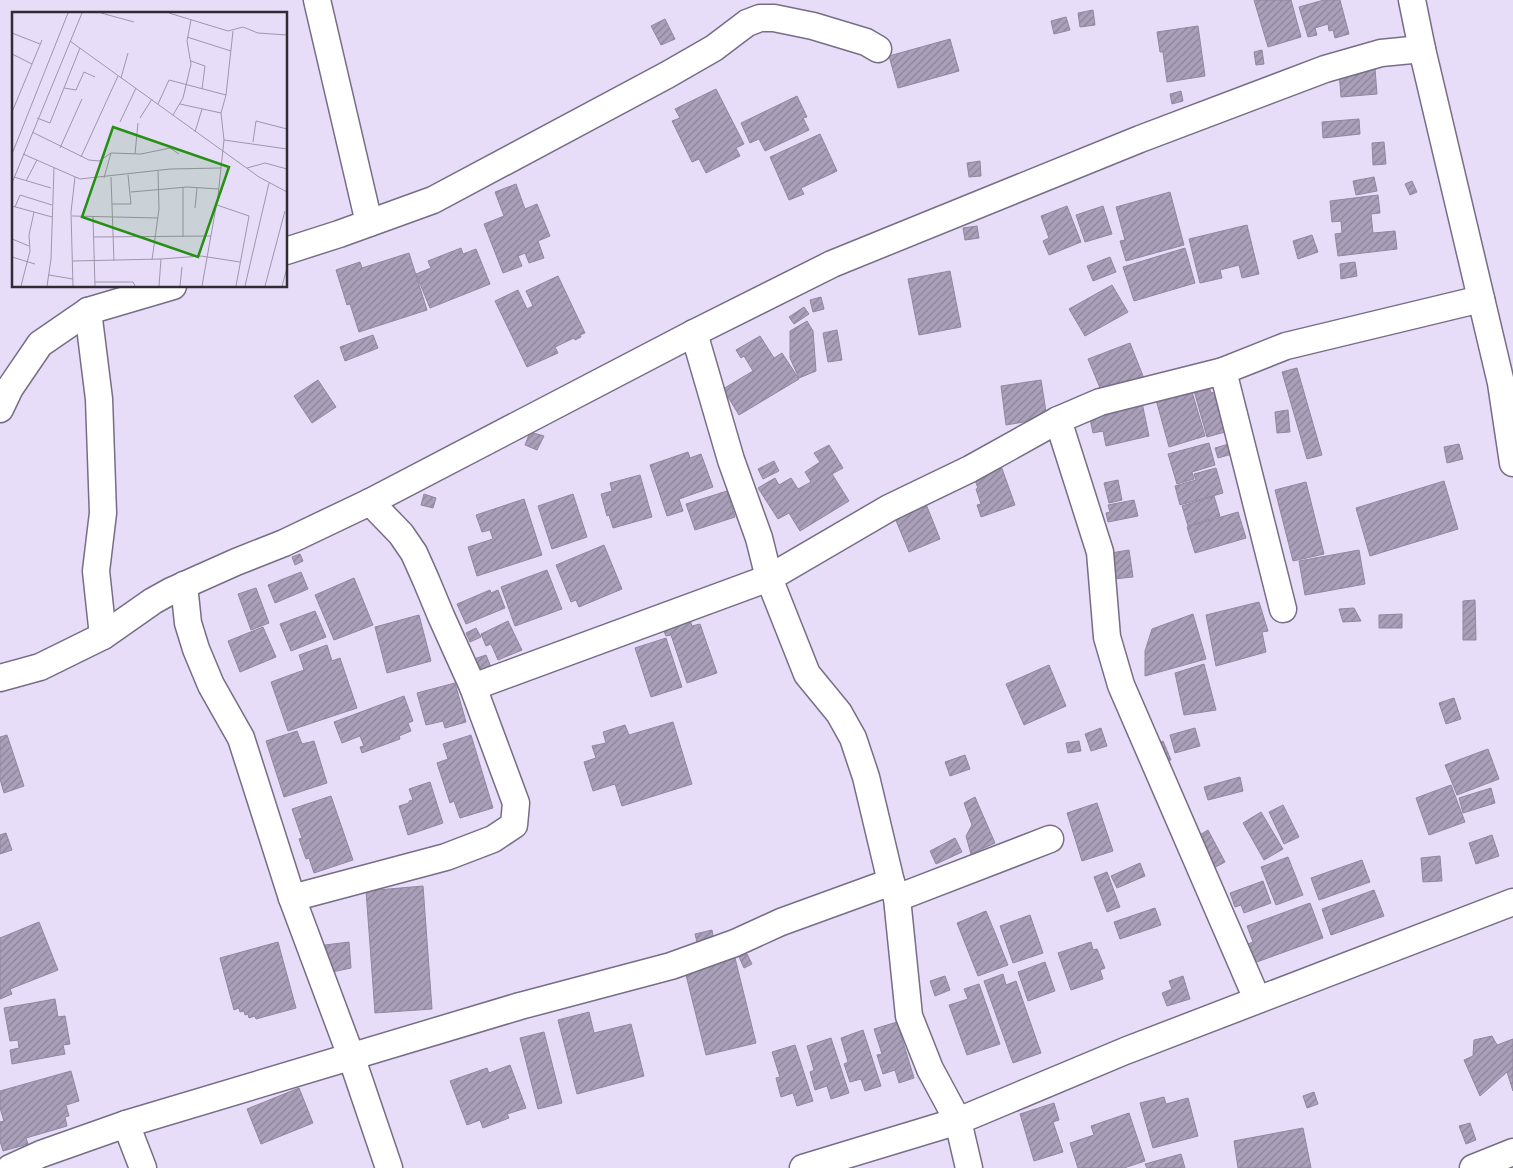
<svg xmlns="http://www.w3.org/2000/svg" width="1513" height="1168" font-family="'Fira Sans',sans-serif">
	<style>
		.building { fill: url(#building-hatch); stroke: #9187a1 }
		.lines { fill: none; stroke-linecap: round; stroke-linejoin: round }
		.minor-casing { stroke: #776d86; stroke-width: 29 }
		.minor { stroke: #fff; stroke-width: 26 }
		.inset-road { fill: none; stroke: #9e96ab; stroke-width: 1 }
		.view { fill: #269015; fill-opacity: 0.15; stroke: #269015; stroke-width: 2.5 }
		.inset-edge { fill: none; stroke: #302c36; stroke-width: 2.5 }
	</style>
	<defs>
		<pattern id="building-hatch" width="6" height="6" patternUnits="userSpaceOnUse" patternTransform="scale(1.25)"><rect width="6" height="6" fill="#aaa0ba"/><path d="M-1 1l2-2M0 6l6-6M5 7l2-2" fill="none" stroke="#8b8398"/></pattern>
	</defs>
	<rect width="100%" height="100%" fill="#e7ddf9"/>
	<g class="building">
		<path d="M1254,0H1291L1301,37L1268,47Z"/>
		<path d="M1324,0H1340L1349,34L1335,38L1333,30L1329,31L1328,24L1315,28L1317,35L1308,37L1299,7Z"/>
		<path d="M1093,10L1095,25L1080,27L1078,13Z"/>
		<path d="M1066,17L1070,30L1054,34L1051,21Z"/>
		<path d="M665,19L675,39L661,45L651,26Z"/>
		<path d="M1198,26L1205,76L1167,82L1163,52H1160L1157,32Z"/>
		<path d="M950,39L959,71L898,88L889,56Z"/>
		<path d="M1262,50L1264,64L1256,65L1254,52Z"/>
		<path d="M1375,69L1377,94L1341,97L1339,72Z"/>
		<path d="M716,89L744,144L736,148L740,156L706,173L699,159L692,162L672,121L680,118L675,109Z"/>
		<path d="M1181,91L1183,101L1172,104L1170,94Z"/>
		<path d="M797,96L807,117L803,118L809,130L765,151L759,139L750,143L741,123Z"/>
		<path d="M1359,119L1360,134L1323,138L1322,122Z"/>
		<path d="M820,134L837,171L801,188L804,194L789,200L770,157Z"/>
		<path d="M1384,142L1386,164L1373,165L1372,143Z"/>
		<path d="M980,161L981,176L969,177L967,163Z"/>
		<path d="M1374,177L1377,191L1356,195L1353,181Z"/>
		<path d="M1412,181L1417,192L1410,195L1405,184Z"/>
		<path d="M516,184L525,209L537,204L550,236L538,241L544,258L529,263L525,253L518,256L522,266L503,273L484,224L504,216L495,192Z"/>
		<path d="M1170,192L1184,245L1126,261L1120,241L1125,240L1116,207Z"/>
		<path d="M1378,195L1380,213L1371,214L1373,233L1395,231L1397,249L1338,256L1335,234L1342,233L1341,221L1332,222L1330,201Z"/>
		<path d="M1067,206L1081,242L1049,255L1043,241L1049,238L1041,216Z"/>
		<path d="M1103,206L1112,234L1085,242L1076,215Z"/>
		<path d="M1247,225L1259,274L1242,278L1239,265L1220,270L1222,278L1200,283L1189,239Z"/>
		<path d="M977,226L979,238L965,240L963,228Z"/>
		<path d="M1312,235L1318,252L1298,259L1293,241Z"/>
		<path d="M461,248L463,254L476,249L490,284L430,308L416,274L431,268L428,261Z"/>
		<path d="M1185,248L1195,283L1134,301L1123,267Z"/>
		<path d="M409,253L427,310L359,332L350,304L347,305L336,270L360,262L362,268Z"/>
		<path d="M1110,257L1116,272L1093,281L1087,266Z"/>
		<path d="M1355,262L1357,276L1341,279L1340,264Z"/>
		<path d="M950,271L961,327L919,335L908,279Z"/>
		<path d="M558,276L585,333L580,335L581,337L575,340L574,338L555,347L558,353L527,367L495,301L518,290L527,309L533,306L526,291Z"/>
		<path d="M1112,285L1128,312L1085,336L1069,309Z"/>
		<path d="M821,297L824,309L813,312L810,300Z"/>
		<path d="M804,307L809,314L794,324L789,317Z"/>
		<path d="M807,321L813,331L816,371L799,378L790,358V331Z"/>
		<path d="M837,330L842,360L828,362L823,333Z"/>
		<path d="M373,335L378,348L345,361L340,347Z"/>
		<path d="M760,336L774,358L782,353L799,379L739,415L723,389L753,371L744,356L741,358L736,350Z"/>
		<path d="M1130,343L1145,381L1108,395L1105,386L1100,388L1088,359Z"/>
		<path d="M1297,368L1322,455L1307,459L1282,372Z"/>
		<path d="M318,380L336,407L312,423L294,396Z"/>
		<path d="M1041,380L1047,418L1006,425L1001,386Z"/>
		<path d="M1208,383L1211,393L1225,390L1236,429L1207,437L1193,387Z"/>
		<path d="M1190,385L1205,436L1169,447L1155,396Z"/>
		<path d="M1141,398L1149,436L1106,446L1103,431L1093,433L1088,410Z"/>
		<path d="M1288,410L1290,432L1277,433L1275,412Z"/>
		<path d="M530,432L544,436L537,450L525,445Z"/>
		<path d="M1209,443L1215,465L1192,472L1194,479L1177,484L1168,454Z"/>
		<path d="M1229,444L1232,454L1218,458L1215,448Z"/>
		<path d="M1459,444L1463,459L1447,463L1444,447Z"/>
		<path d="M829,445L843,468L832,474L849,501L800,531L789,513L778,519L758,488L775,478L779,485L791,478L798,489L811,482L805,472L820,462L814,453Z"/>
		<path d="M688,452L690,458L701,454L713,487L679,499L683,511L667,516L650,465Z"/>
		<path d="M774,461L779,471L763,479L758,469Z"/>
		<path d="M1000,463L1015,505L981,517L977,505L981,504L976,489L978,488L972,472Z"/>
		<path d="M1216,468L1223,493L1180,505L1175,486L1196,480L1194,474Z"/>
		<path d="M640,475L652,517L613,528L609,515L607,516L601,494L612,491L610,483Z"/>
		<path d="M1118,480L1122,500L1109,503L1104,483Z"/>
		<path d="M1444,481L1458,529L1370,556L1356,508Z"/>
		<path d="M1306,482L1324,554L1293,561L1275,490Z"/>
		<path d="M727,491L735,517L695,530L686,504Z"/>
		<path d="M424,494L436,498L433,508L421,505Z"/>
		<path d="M573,494L587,537L552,549L538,506Z"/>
		<path d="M1214,496L1220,516L1188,526L1182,506Z"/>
		<path d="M524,499L542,555L477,576L468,547L493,539L490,530L482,532L476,515Z"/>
		<path d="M1134,500L1138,516L1108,522L1106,513L1110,512L1108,505Z"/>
		<path d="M926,504L940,539L909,552L895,518Z"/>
		<path d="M1238,512L1246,538L1195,553L1187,527Z"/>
		<path d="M604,545L622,589L579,607L576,600L571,602L556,565Z"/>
		<path d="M1129,550L1133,577L1114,579L1111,553Z"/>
		<path d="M1359,550L1365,584L1305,595L1299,561Z"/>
		<path d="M300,554L303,561L295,565L292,557Z"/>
		<path d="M547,570L562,609L515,626L501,587Z"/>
		<path d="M301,572L308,589L275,603L268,585Z"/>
		<path d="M354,578L373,625L334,640L315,595Z"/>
		<path d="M256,588L269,623L251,630L238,594Z"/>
		<path d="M490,590L491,593L498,590L505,608L466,624L457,604Z"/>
		<path d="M1475,600L1476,640H1463V601Z"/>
		<path d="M1259,602L1268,631L1262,632L1266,652L1216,666L1206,615Z"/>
		<path d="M1354,608L1361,621L1343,622L1339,609Z"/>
		<path d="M315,611L326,637L291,651L280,624Z"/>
		<path d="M1193,614L1206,659L1145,676V651L1152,629Z"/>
		<path d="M1402,614V628H1379V615Z"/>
		<path d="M419,615L431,661L387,673L375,627Z"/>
		<path d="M690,620L692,626L700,624L717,673L687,683L671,635L666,636L663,629Z"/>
		<path d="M508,621L522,650L498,660L491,644L486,646L481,634Z"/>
		<path d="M263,627L276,657L240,672L228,641Z"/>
		<path d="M476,628L481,637L470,642L466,633Z"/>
		<path d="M666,638L682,687L651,697L635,648Z"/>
		<path d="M327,645L332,661L340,658L357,708L288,731L271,682L304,670L299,655Z"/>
		<path d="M486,655L491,667L479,671L474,659Z"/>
		<path d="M1204,664L1216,710L1184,715L1175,673Z"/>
		<path d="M1049,665L1066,706L1024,725L1006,684Z"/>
		<path d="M455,683L466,722L445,728L443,721L426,725L417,693Z"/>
		<path d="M404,696L413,721L408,723L411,731L399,736L400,739L362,753L360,747L364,746L360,736L342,743L334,722Z"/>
		<path d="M1454,698L1461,719L1446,724L1439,703Z"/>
		<path d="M673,722L692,784L622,806L615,784L593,791L584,762L596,758L592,746L606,743L603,732L625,725L629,735Z"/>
		<path d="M1101,728L1107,746L1091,751L1085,734Z"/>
		<path d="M1195,728L1200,746L1175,753L1170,735Z"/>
		<path d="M297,731L302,744L314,741L327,783L284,797L266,741Z"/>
		<path d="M7,735L24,786L4,793L0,779V737Z"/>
		<path d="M471,735L493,808L460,818L454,801L450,803L437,763L448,759L443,744Z"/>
		<path d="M1079,741L1081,751L1068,753L1066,743Z"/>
		<path d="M1163,741L1171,760L1160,762L1156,744Z"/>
		<path d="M1488,749L1499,779L1457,795L1445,765Z"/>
		<path d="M965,755L970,769L950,776L945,762Z"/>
		<path d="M1240,777L1243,791L1208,800L1204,787Z"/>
		<path d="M430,782L443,823L408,835L399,806L409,803V801L413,800L409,789Z"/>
		<path d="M1451,785L1465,822L1429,835L1416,798Z"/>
		<path d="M1491,788L1495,803L1463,813L1459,798Z"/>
		<path d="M331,796L353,860L314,873L309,858L306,859L299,839L302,838L292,809Z"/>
		<path d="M975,797L995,843L971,854L966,836L972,825L964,803Z"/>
		<path d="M1097,803L1113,851L1082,861L1067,813Z"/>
		<path d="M1283,805L1299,837L1284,844L1269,812Z"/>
		<path d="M1261,812L1283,849L1264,860L1243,823Z"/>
		<path d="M1208,830L1225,862L1210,870L1193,839Z"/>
		<path d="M6,833L12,850L0,854V835Z"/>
		<path d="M1492,835L1499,856L1476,864L1469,843Z"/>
		<path d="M955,838L962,852L936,864L930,851Z"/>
		<path d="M1440,856L1442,881L1423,882L1421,858Z"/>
		<path d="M1288,857L1303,895L1276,905L1261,867Z"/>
		<path d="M1362,860L1370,882L1319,900L1311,878Z"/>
		<path d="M1140,863L1145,876L1117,888L1111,876Z"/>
		<path d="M1107,872L1120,907L1107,912L1094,877Z"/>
		<path d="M1263,881L1271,903L1244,913L1241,905L1235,907L1230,893Z"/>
		<path d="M423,886L432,1009L375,1013L366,891Z"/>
		<path d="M1374,890L1384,916L1331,935L1322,909Z"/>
		<path d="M1310,903L1323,938L1254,963L1248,944L1253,942L1247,926Z"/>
		<path d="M1155,908L1161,925L1120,939L1114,922Z"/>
		<path d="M986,911L1008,965L978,976L957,923Z"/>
		<path d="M1030,915L1043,953L1013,963L1000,926Z"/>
		<path d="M39,922L58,970L10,989L12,994L0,999V938Z"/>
		<path d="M712,930L714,943L698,946L695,934Z"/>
		<path d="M278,942L296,1008L256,1019L255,1016L249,1018L248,1014L245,1015L244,1011L240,1012L239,1008L234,1010L220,958Z"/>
		<path d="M349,942L351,968L332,972L331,965L328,966L325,945Z"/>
		<path d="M1091,942L1093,950L1097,949L1105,968L1100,970L1103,979L1071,990L1058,953Z"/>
		<path d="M747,954L752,964L744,968L739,957Z"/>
		<path d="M735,958L756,1043L706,1055L685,971Z"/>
		<path d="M1045,962L1055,991L1028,1001L1018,972Z"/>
		<path d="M1003,974L1006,985L1016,981L1041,1053L1013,1063L984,981Z"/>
		<path d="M945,976L950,990L935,996L930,981Z"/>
		<path d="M1183,976L1190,999L1167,1006L1162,993L1172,989L1169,981Z"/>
		<path d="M979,984L1000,1044L967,1055L949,1005L968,999L964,989Z"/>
		<path d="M55,999L58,1017L65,1016L70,1044L63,1045L65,1054L12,1064L10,1050L19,1048L18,1040L10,1041L4,1008Z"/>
		<path d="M589,1012L594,1033L631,1024L644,1076L577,1094L558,1020Z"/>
		<path d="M897,1022L914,1078L899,1083L895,1070L883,1074L877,1055L882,1054L874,1029Z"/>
		<path d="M863,1030L881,1086L865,1091L861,1079L850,1082L844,1064L848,1062L841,1038Z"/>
		<path d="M544,1032L562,1103L538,1109L520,1038Z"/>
		<path d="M1492,1036L1497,1045L1513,1039V1091L1507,1072L1480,1096L1464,1060L1473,1056L1474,1040Z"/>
		<path d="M831,1038L849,1093L831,1099L827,1086L815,1090L810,1072L814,1070L807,1046Z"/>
		<path d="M795,1045L813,1101L797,1106L793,1093L781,1097L776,1078L780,1077L772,1052Z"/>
		<path d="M510,1065L526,1108L507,1114L509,1118L483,1128L480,1120L467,1125L450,1081L487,1068L489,1073Z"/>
		<path d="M71,1071L79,1101L66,1105L69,1116L65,1117L67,1126L26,1138L28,1144L3,1151L0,1141V1122L4,1121L0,1108V1091Z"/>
		<path d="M299,1088L313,1123L261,1144L247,1109Z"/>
		<path d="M1314,1092L1318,1104L1307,1108L1303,1096Z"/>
		<path d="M1164,1097L1166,1104L1188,1098L1198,1136L1153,1148L1140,1103Z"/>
		<path d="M1054,1103L1059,1120L1053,1122L1063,1152L1034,1161L1020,1114Z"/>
		<path d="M1129,1113L1145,1161L1124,1168H1078L1070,1143L1094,1135L1091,1126Z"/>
		<path d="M1470,1123L1476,1140L1466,1144L1459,1126Z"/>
		<path d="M1303,1128L1311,1168H1238L1234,1141Z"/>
		<path d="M1181,1154L1185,1168H1147L1145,1164Z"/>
	</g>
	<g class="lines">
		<g class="minor-casing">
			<g id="minor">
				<path d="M317,0L369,223"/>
				<path d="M1412,0L1422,49L1501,383L1513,463"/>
				<path d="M286,251L339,234L433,200L667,75L714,48L747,23L760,18H774L813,26L866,42L878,49"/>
				<path d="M88,311L99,399L103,513L96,571L103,636"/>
				<path d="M694,333L731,460L759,538L769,578L807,674L839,713L853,738L866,777L891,882L897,898L909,1016L930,1069L958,1121L969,1168"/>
				<path d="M1223,371L1283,609"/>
				<path d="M0,409L10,388L40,344L88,311L173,286"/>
				<path d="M1058,420L1100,552L1107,637L1121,685L1257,999"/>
				<path d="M184,585L188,623L196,649L211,685L241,738L292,898L351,1056L389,1168"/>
				<path d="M0,678L40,667L103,636L153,601L171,591L236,562L284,543L370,502L694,333L832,264L1140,139L1325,69L1381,53L1422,49"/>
				<path d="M473,687L769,578L889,508L970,469L1058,420L1100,402L1223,371L1286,346L1481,299"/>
				<path d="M292,898L446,857L493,839L514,825L516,803L473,687L441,616L426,580L414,553L401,534L370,502"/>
				<path d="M897,898L1050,839"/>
				<path d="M126,1124L143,1168"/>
				<path d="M10,1168L41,1154L126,1124L520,1006L671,966L735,943L781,922L891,882"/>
				<path d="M803,1168L958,1121L1125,1051L1513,902"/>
				<path d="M1473,1168L1513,1152"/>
			</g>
		</g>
		<use href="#minor" class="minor"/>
	</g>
	<g transform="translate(12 12)">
		<rect width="275" height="275" fill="#e7ddf9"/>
		<path class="inset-road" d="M89,1L122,10M157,1L216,19L231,15L246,21L275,23M0,21L28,32M175,25L219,39M58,29L247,165L275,180M0,42L20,52M179,49L193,54L190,77M109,66L116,41M52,76L64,78L72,60L83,65M214,83L221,19M146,92L157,68L214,83L209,101L212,128L206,184L190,274M168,92L209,101M0,100L30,28M161,103L171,86L179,52L175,29L179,8M25,106L38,111L68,36M128,106L140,87M108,110L124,76M20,120L77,148L87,149L99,141L129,142L158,136L167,142M183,120L190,97M212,128L275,137M241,130L244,109L275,117M48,136L70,87M0,142L56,1M11,142L68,167L158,157L209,156M123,142L126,111M69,145L106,64M235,156L253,151L275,157M2,165L39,176M99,165L102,249M92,166L99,141M14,169L25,148M0,171L70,1M119,180L175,175L207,177M100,192H119L116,163M205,193L237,204L224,274M0,194L40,205M3,195L8,183L40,193M183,196L185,176M60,204L146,206M81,205L83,274M81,225L199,224M171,225V175M0,227L17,234M0,245L23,252M149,247L189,244L228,250M140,248L147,197L146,159M61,249L149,247L147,274M37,263L61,267M83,270H121L123,274M9,274L18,239L17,223L22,200M35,274L39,247L42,156M61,274L59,200L63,165M168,274L170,255M233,274L257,171M253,274L273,199M270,274L275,256"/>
		<path class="view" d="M101,115L217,155L186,245L70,205Z"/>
		<rect width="275" height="275" class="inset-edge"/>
	</g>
</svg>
